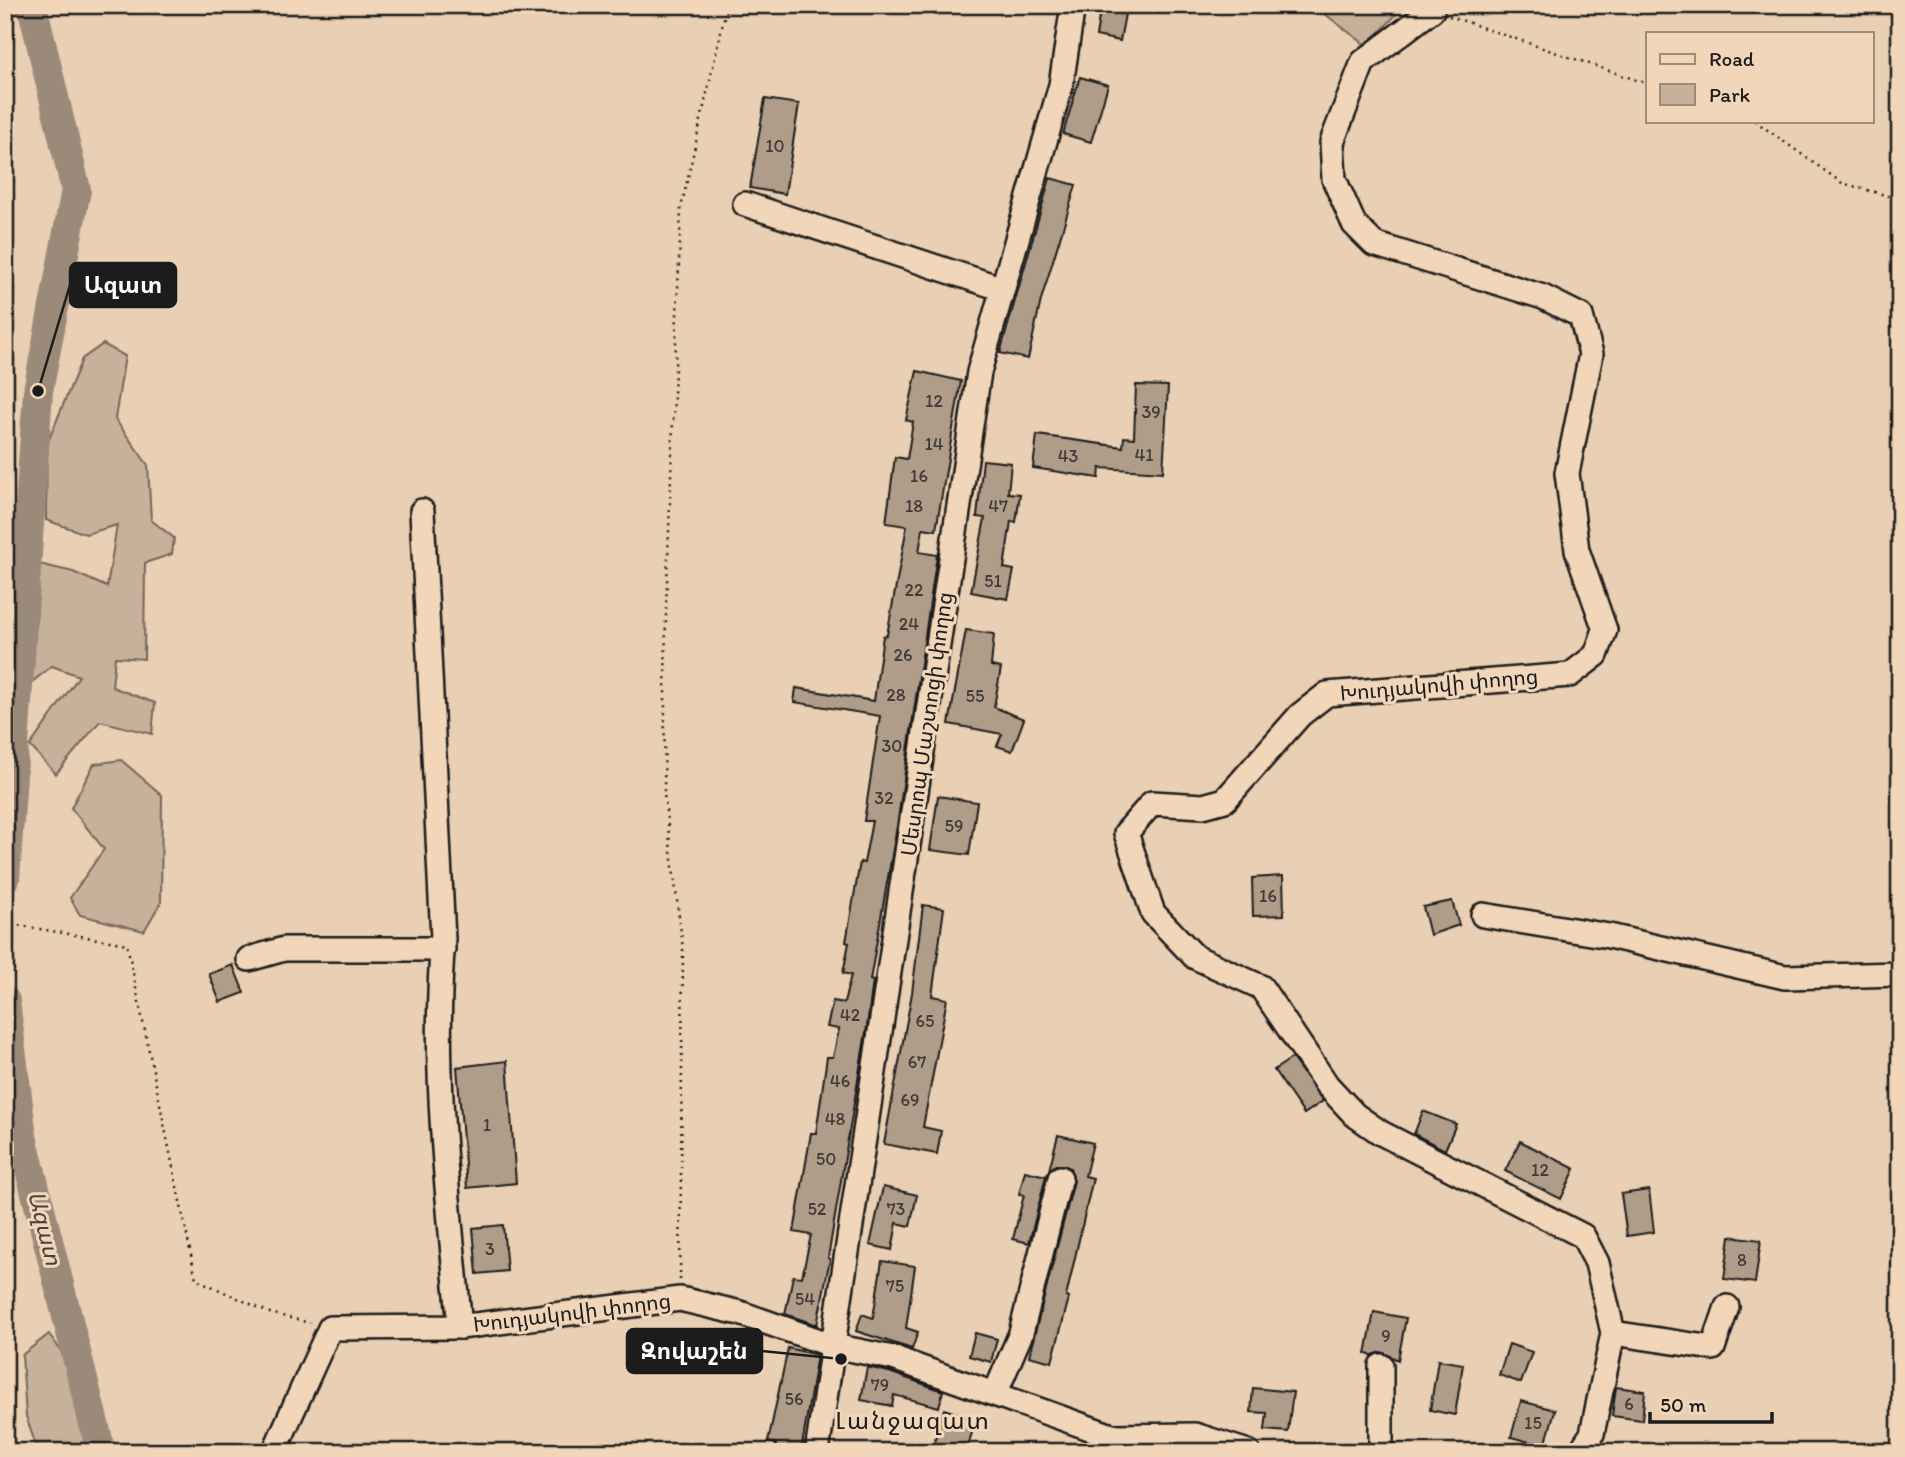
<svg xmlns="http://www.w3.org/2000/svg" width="1905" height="1457" font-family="Itim,'Noto Sans Armenian',sans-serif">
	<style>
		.green { fill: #c7b19a; stroke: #72665b; stroke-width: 2 }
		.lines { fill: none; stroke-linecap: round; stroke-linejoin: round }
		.river { stroke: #9b8a79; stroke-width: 30 }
		.building { fill: #b09d89; stroke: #1c1c1c; stroke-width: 2 }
		.minor-casing { stroke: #1c1c1c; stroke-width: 28 }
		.path { stroke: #1c1c1c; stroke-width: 2.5; stroke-dasharray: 2 5; stroke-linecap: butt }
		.minor { stroke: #f2d6b9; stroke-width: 23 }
		.labels { text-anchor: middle; stroke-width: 6; stroke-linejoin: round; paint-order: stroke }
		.number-label { font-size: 18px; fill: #413c37 }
		.street-label { font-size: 21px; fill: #1c1c1c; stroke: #f2d6b9 }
		.water-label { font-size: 23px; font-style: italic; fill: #48423d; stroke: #f2d6b9 }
		.quarter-label { font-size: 24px; letter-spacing: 2px; fill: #1c1c1c; stroke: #f2d6b9 }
		.leader { fill: none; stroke: #1c1c1c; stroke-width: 2.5 }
		.callout-dot { fill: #1c1c1c; stroke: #f2d6b9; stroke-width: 2.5 }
		.callout { fill: #1c1c1c; stroke: #1c1c1c; stroke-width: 2.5 }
		.callout-label { font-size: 23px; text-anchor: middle; font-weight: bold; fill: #fff }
	</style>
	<rect width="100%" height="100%" fill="#e9cfb3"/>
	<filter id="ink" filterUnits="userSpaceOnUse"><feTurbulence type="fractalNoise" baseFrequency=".0143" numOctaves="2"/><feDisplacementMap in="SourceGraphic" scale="14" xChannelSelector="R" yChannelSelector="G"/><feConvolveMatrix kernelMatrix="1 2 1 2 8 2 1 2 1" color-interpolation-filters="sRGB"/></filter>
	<g filter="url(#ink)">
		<g class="green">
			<path d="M1313,5H1405L1367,46Z"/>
			<path d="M103,344L125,356L115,419L148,465L151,520L174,538L172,554L145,563L144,659L115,657L112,687L155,703L152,734L100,721L56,774L30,746L79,676L52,666L32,682L22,672L35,563L73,572L107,587L117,525L86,534L46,520L47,444L82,359Z"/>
			<path d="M121,760L162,795L161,902L144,931L80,915L70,898L104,849L71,808L94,764Z"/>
			<path d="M49,1334L61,1351L91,1447V1452H38L26,1416L22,1355Z"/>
		</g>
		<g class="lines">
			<g class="river">
				<path d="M5,878L38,391L76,190L32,5"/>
				<path d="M5,1001L22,1137L101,1452"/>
			</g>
		</g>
		<g class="building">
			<path d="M1101,5H1117L1116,13L1125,14L1120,41L1096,36Z"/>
			<path d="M1080,77L1108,85L1091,142L1063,134Z"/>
			<path d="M765,99L799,104L785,194L750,188Z"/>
			<path d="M1050,178L1076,185L1041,300L1028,359L1000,353Z"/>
			<path d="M917,371L961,381L936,530L923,528L919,552L937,555L897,826L870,980L873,981L867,1026L828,1258L830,1259L817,1325L785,1314L793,1276L802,1277L811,1235L794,1232L811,1133H816L827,1057H833L839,1029L827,1027L833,1001L844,1003L851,975L843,973L849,943L846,942L860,862L864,863L872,821H864L880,716L794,702L796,688L874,701L883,636L887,635L907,526L886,523L895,457L907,459L913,422L906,420Z"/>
			<path d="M1136,385L1168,386L1163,472L1100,468L1099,478L1033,468L1037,435L1123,447L1124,437L1134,438Z"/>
			<path d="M983,460L1011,463L1008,493L1020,494L1016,522L1011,521L1004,568L1014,570L1008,599L971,592L985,518L977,517Z"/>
			<path d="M966,630L994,634L991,666L1001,668L994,707L1024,719L1012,751L997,746L1002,734L949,724Z"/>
			<path d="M938,796L977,802L969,855L930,850Z"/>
			<path d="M1283,876L1284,915L1253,916L1252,878Z"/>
			<path d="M1452,901L1459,925L1430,935L1423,907Z"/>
			<path d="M923,905L944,908L932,996L947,999L923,1127L941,1131L937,1154L884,1144L912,993Z"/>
			<path d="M233,965L244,993L220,1002L209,974Z"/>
			<path d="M1292,1058L1323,1101L1304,1114L1274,1070Z"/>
			<path d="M507,1061L516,1183L467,1188L457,1067Z"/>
			<path d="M1423,1111L1456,1124L1445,1150L1414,1134Z"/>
			<path d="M1058,1135L1093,1143L1085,1176L1093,1178L1066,1297L1069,1298L1052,1362L1029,1356L1074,1181L1070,1168L1064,1165H1056L1049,1170Z"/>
			<path d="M1520,1141L1575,1169L1561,1199L1505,1171Z"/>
			<path d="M1025,1171L1046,1176L1029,1243L1013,1239L1024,1195L1019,1194Z"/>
			<path d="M883,1187L917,1195L910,1226L897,1223L892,1250L870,1245Z"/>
			<path d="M1649,1190L1654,1232L1627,1236L1621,1194Z"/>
			<path d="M503,1225L507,1271L477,1274L473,1228Z"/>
			<path d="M1730,1236L1761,1240L1755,1283L1724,1279Z"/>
			<path d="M882,1261L915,1266L906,1328L918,1332L912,1349L856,1331L862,1314L873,1318Z"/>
			<path d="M1374,1312L1406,1318L1398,1360L1382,1352L1373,1355L1366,1354Z"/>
			<path d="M975,1333L997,1339L991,1362L969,1356Z"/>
			<path d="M1509,1344L1532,1352L1521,1383L1499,1375Z"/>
			<path d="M788,1348L817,1355L801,1452H775L776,1444L768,1442Z"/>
			<path d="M1438,1360L1463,1364L1455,1415L1430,1410Z"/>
			<path d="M867,1367L889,1372L943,1391L939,1407L894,1395L892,1406L861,1400Z"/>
			<path d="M1616,1387L1645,1391L1642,1420L1612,1416Z"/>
			<path d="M1253,1388L1293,1392L1288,1432L1265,1430L1267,1413L1251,1412Z"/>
			<path d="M1521,1401L1555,1410L1545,1446L1511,1437Z"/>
			<path d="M944,1409L976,1420L966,1452H931Z"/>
		</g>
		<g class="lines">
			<g class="minor-casing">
				<g id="minor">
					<path d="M1432,5V10L1363,62L1332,142L1334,179L1354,224L1374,244L1543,297L1581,316L1591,354L1567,473L1577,550L1605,630L1596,655L1570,675L1327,694L1300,715L1225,800L1203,806L1152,803L1126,833L1153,913L1195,957L1261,987L1327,1085L1355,1115L1381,1133L1583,1236L1597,1263L1613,1333L1592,1434L1580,1452"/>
					<path d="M745,204L1003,289"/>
					<path d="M422,511L443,939C432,1069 448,1198 460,1327"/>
					<path d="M1483,915L1609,936L1785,977L1900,974"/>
					<path d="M249,959L284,949H443"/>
					<path d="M1613,1333L1713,1348L1727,1307"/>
					<path d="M1381,1366V1452"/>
					<path d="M995,1394L1021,1333L1060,1178"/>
					<path d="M274,1452L330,1328L460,1327L680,1299L740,1313L834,1346L893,1358L1112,1436L1195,1435L1248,1452"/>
					<path d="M817,1452L979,372L1061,85L1073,5"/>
				</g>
			</g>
			<g class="path">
				<path d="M1449,16L1648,84"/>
				<path d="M1755,121L1842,183L1900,199"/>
				<path d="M5,923L127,944L196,1279L270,1313L310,1323"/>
				<path d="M680,1280L683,949L664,794L666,610L681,208L727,5"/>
			</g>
			<use href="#minor" class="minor"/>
		</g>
	</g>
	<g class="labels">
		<g class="number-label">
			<text x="775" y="152">10</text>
			<text x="934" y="407">12</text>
			<text x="1151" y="418">39</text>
			<text x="934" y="450">14</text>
			<text x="1144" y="461">41</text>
			<text x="1068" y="462">43</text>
			<text x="919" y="482">16</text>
			<text x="914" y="512">18</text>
			<text x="998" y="512">47</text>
			<text x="993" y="587">51</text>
			<text x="914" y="596">22</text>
			<text x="909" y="630">24</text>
			<text x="903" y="661">26</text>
			<text x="896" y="701">28</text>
			<text x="975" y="702">55</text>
			<text x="892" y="752">30</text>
			<text x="884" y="804">32</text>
			<text x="954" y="832">59</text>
			<text x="1268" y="902">16</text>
			<text x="850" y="1021">42</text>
			<text x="925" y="1027">65</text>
			<text x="917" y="1068">67</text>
			<text x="840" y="1087">46</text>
			<text x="910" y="1106">69</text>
			<text x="835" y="1125">48</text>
			<text x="487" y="1131">1</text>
			<text x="826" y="1165">50</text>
			<text x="1540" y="1176">12</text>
			<text x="817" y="1215">52</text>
			<text x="896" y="1215">73</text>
			<text x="490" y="1255">3</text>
			<text x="1742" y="1266">8</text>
			<text x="895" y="1292">75</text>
			<text x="805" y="1305">54</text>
			<text x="1386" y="1342">9</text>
			<text x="880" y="1391">79</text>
			<text x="794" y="1405">56</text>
			<text x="1629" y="1410">6</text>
			<text x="1533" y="1429">15</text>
		</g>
		<g class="street-label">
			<text transform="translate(1439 685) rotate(-5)" y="7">Խուդյակովի փողոց</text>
			<text transform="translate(927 724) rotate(-82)" y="7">Մեսրոպ Մաշտոցի փողոց</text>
			<text transform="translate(572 1313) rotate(-7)" y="7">Խուդյակովի փողոց</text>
		</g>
		<g class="water-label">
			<text transform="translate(45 1228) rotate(76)" y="8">Ազատ</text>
		</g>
		<g class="quarter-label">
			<text x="913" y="1429">Լանջազատ</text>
		</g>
	</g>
	<path class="leader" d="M38 391L70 285M841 1359L762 1351"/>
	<g class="callout-dot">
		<circle cx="38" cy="391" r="7"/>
		<circle cx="841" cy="1359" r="7"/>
	</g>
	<g class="callout">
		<rect x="70" y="263" width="106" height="44" rx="7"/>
		<rect x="627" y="1329" width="135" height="44" rx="7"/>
	</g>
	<g class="callout-label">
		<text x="123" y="293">Ազատ</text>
		<text x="694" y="1359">Զովաշեն</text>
	</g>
	<rect width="1905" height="1457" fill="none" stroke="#f2d6b9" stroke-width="28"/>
	<rect x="14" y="14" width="1877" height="1429" fill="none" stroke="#1c1c1c" stroke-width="2.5" filter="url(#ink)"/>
	<rect x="1646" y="32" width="228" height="91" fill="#f2d6b9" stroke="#9c8c7a" stroke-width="2"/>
	<rect x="1660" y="54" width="35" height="10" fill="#f2d6b9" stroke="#9c8c7a" stroke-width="2"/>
	<text x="1709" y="66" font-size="21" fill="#1c1c1c">Road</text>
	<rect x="1660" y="84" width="35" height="21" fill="#c7b19a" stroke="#9c8c7a" stroke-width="2"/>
	<text x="1709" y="102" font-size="21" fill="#1c1c1c">Park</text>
	<path d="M1650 1412v10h122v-10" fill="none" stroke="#1c1c1c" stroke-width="3.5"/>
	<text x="1660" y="1412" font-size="21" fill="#1c1c1c" stroke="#f2d6b9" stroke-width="5" paint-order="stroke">50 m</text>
</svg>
